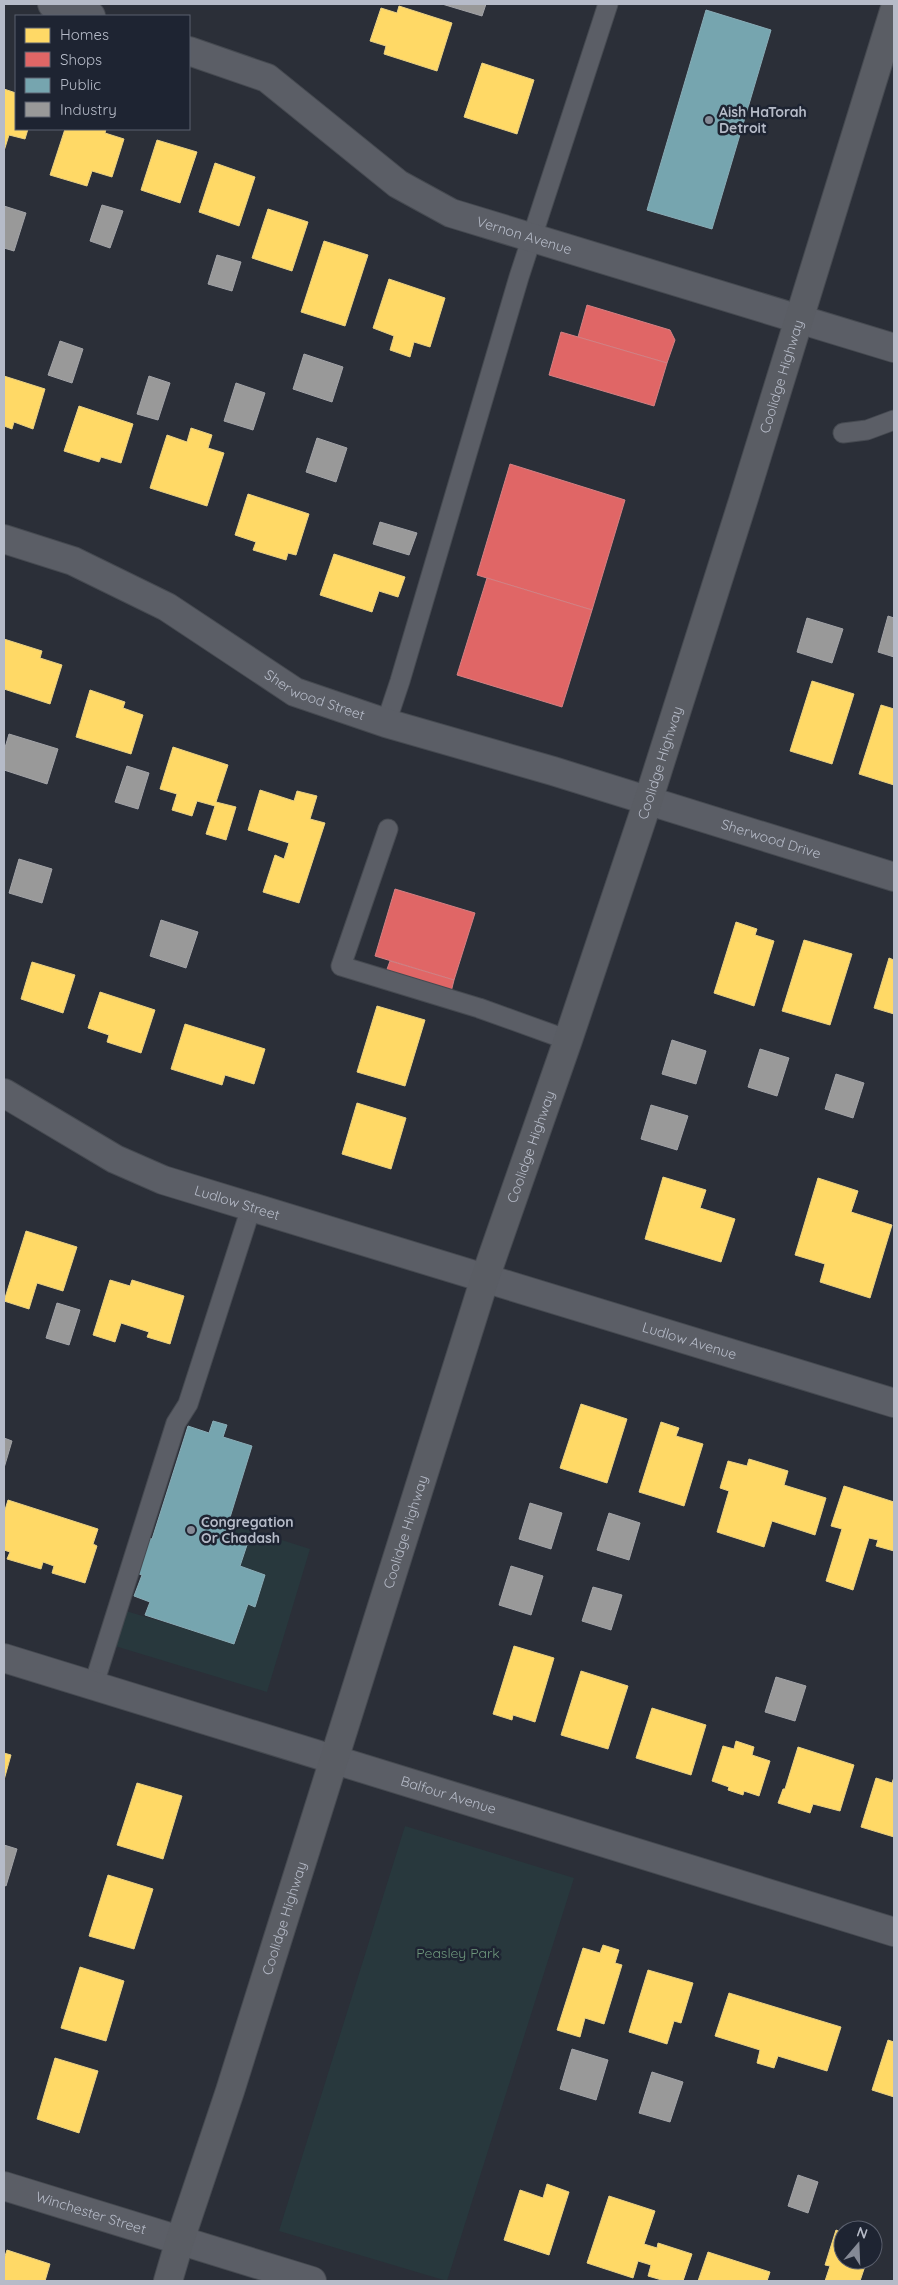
<svg xmlns="http://www.w3.org/2000/svg" width="898" height="2285" font-family="Quicksand,sans-serif">
	<style>
		.green { fill: #28383d }
		.homes { fill: #ffd966; stroke: #e9d083 }
		.shops { fill: #e06666; stroke: #d38083 }
		.public { fill: #76a5af; stroke: #89acb6 }
		.industry { fill: #999; stroke: #a2a3a7 }
		.lines { fill: none; stroke-linecap: round; stroke-linejoin: round }
		.lane-casing { stroke: #464a51; stroke-width: 21 }
		.street-casing { stroke: #464a51; stroke-width: 30 }
		.secondary-casing { stroke: #464a51; stroke-width: 30 }
		.lane { stroke: #5b5e66; stroke-width: 19 }
		.street { stroke: #5b5e66; stroke-width: 28 }
		.secondary { stroke: #5a5d64; stroke-width: 28 }
		.poi-dot { fill: #858a96; stroke: #1e2432; stroke-width: 2 }
		.labels { text-anchor: middle; stroke-width: 5; stroke-linejoin: round; paint-order: stroke }
		.poi-label { font-size: 14px; font-weight: bold; fill: #b6bbc8; stroke: #1e2432; text-anchor: start }
		.street-label { font-size: 14px; fill: #b6bbc8; stroke: #1e2432 }
		.park-label { font-size: 14px; fill: #6e977c; stroke: #1e2432 }
	</style>
	<rect width="100%" height="100%" fill="#2b2f38"/>
	<g class="green">
		<path d="M228,1523L310,1549L267,1692L115,1646L126,1611L235,1644L248,1604L255,1607L265,1575L240,1566L247,1546L224,1537Z"/>
		<path d="M405,1826L574,1878L447,2281L279,2231Z"/>
	</g>
	<g class="homes">
		<path d="M399,6L452,23L437,71L384,54L386,46L370,41L381,8L397,13Z"/>
		<path d="M482,63L534,80L517,134L464,117Z"/>
		<path d="M4,89L16,93V129H28L25,139L9,135L4,151Z"/>
		<path d="M65,129H106L105,133L124,139L112,177L92,171L87,186L50,175Z"/>
		<path d="M157,140L197,152L180,203L141,190Z"/>
		<path d="M215,163L255,177L239,226L199,212Z"/>
		<path d="M268,209L308,222L292,271L252,258Z"/>
		<path d="M324,241L368,255L345,326L301,312Z"/>
		<path d="M389,279L445,298L430,347L414,342L410,357L390,350L394,336L373,328Z"/>
		<path d="M4,376L45,389L33,429L14,422L12,429L4,426Z"/>
		<path d="M79,406L133,424L121,463L101,457L99,462L64,451Z"/>
		<path d="M191,428L212,435L208,448L224,453L207,506L150,488L167,435L187,442Z"/>
		<path d="M248,494L309,514L296,555L288,553L286,560L253,550L256,542L235,535Z"/>
		<path d="M334,554L405,577L398,597L379,591L372,612L320,595Z"/>
		<path d="M4,639L42,651L40,658L62,665L50,704L4,689Z"/>
		<path d="M812,681L854,694L832,764L790,751Z"/>
		<path d="M90,690L125,702L123,708L143,715L131,754L76,737Z"/>
		<path d="M881,705L894,709V785L859,774Z"/>
		<path d="M173,747L228,765L216,802L236,807L226,840L206,834L215,806L197,801L192,816L172,810L177,794L160,789Z"/>
		<path d="M260,790L294,801L297,791L317,796L310,819L325,823L299,903L263,892L275,855L284,859L289,843L248,830Z"/>
		<path d="M736,922L757,929L755,935L774,941L754,1006L714,993Z"/>
		<path d="M804,940L852,954L830,1025L782,1011Z"/>
		<path d="M889,958L894,960V1014L874,1008Z"/>
		<path d="M32,962L75,975L63,1013L21,999Z"/>
		<path d="M100,992L155,1010L141,1053L107,1042L109,1035L88,1028Z"/>
		<path d="M377,1006L425,1020L405,1086L357,1072Z"/>
		<path d="M185,1024L265,1049L254,1084L225,1075L222,1085L171,1069Z"/>
		<path d="M357,1103L406,1118L391,1169L342,1154Z"/>
		<path d="M663,1177L706,1190L700,1208L735,1219L721,1262L645,1239Z"/>
		<path d="M818,1178L858,1191L851,1212L892,1225L870,1298L820,1282L825,1264L795,1255Z"/>
		<path d="M26,1231L77,1247L63,1291L37,1283L29,1309L4,1301Z"/>
		<path d="M110,1280L130,1286L132,1280L184,1296L170,1344L147,1337L149,1332L121,1323L115,1342L93,1335Z"/>
		<path d="M581,1404L627,1419L607,1483L560,1468Z"/>
		<path d="M661,1422L679,1428L676,1436L703,1444L684,1506L639,1492Z"/>
		<path d="M749,1459L788,1471L784,1485L826,1498L815,1535L772,1521L764,1547L717,1532L729,1491L720,1488L728,1461L747,1466Z"/>
		<path d="M844,1486L894,1502V1551L876,1546L878,1540L869,1538L853,1590L826,1581L842,1529L831,1526Z"/>
		<path d="M8,1500L98,1529L93,1544L97,1546L85,1583L52,1573L54,1566L43,1562L41,1569L7,1559L10,1552L4,1550V1513Z"/>
		<path d="M514,1646L554,1658L535,1722L513,1715L512,1720L493,1714Z"/>
		<path d="M581,1671L628,1686L608,1749L561,1735Z"/>
		<path d="M652,1708L706,1725L691,1775L636,1758Z"/>
		<path d="M736,1741L754,1747L752,1755L770,1761L759,1796L744,1791L743,1795L728,1790L729,1787L712,1781L723,1746L734,1749Z"/>
		<path d="M798,1747L854,1765L840,1811L813,1804L810,1813L778,1803L783,1789H785Z"/>
		<path d="M4,1753L11,1755L4,1780Z"/>
		<path d="M894,1777V1837L861,1827L876,1778L892,1783Z"/>
		<path d="M137,1783L182,1796L163,1859L117,1845Z"/>
		<path d="M108,1875L153,1889L134,1949L89,1936Z"/>
		<path d="M603,1945L619,1950L615,1963L622,1965L604,2024L585,2018L580,2037L557,2030L583,1948L600,1953Z"/>
		<path d="M80,1967L124,1981L106,2041L61,2028Z"/>
		<path d="M648,1970L693,1983L681,2023L674,2021L667,2044L629,2032Z"/>
		<path d="M729,1993L841,2027L827,2071L778,2056L774,2068L757,2063L760,2050L715,2036Z"/>
		<path d="M888,2040L894,2042V2097L872,2090Z"/>
		<path d="M55,2058L98,2071L79,2133L37,2119Z"/>
		<path d="M547,2184L569,2192L549,2255L504,2240L520,2190L543,2198Z"/>
		<path d="M609,2196L655,2211L644,2244L657,2248L658,2243L692,2254L683,2281H665L648,2276L651,2265L638,2261L633,2278L587,2263Z"/>
		<path d="M836,2230L843,2233V2260H867L860,2281H825L830,2266L825,2265Z"/>
		<path d="M7,2250L50,2264L45,2281H4V2259Z"/>
		<path d="M708,2252L770,2272L767,2281H698Z"/>
	</g>
	<g class="shops">
		<path d="M587,305L670,330L675,340L667,363L578,337Z"/>
		<path d="M561,332L667,363L654,406L549,375Z"/>
		<path d="M510,464L625,500L592,610L477,575Z"/>
		<path d="M487,578L592,610L562,707L457,675Z"/>
		<path d="M395,889L475,913L454,980L375,956Z"/>
		<path d="M390,961L454,980L451,992L386,972Z"/>
	</g>
	<g class="public">
		<path d="M706,10L771,30L712,229L647,210Z"/>
		<path d="M213,1421L227,1425L223,1437L252,1446L224,1537L247,1545L240,1566L265,1575L255,1607L248,1604L234,1644L145,1615L150,1602L134,1596L142,1575L134,1572L146,1537L152,1539L188,1426L209,1433Z"/>
	</g>
	<g class="industry">
		<path d="M442,4H486L482,16Z"/>
		<path d="M102,205L123,211L110,248L90,241Z"/>
		<path d="M4,206L26,213L14,251L4,248Z"/>
		<path d="M217,255L241,262L232,291L208,284Z"/>
		<path d="M60,341L83,349L72,383L48,375Z"/>
		<path d="M304,354L343,367L332,402L293,389Z"/>
		<path d="M149,376L170,383L158,420L137,414Z"/>
		<path d="M236,383L265,393L253,430L224,421Z"/>
		<path d="M317,438L347,448L336,482L306,472Z"/>
		<path d="M380,522L417,533L409,555L373,544Z"/>
		<path d="M888,616L894,618V657L878,652Z"/>
		<path d="M807,618L843,629L832,663L797,652Z"/>
		<path d="M9,734L58,749L47,784L4,770V751Z"/>
		<path d="M127,766L149,773L138,809L115,802Z"/>
		<path d="M19,859L52,869L42,903L9,893Z"/>
		<path d="M161,920L198,932L186,968L150,956Z"/>
		<path d="M672,1040L706,1051L696,1084L662,1074Z"/>
		<path d="M760,1049L789,1058L777,1096L748,1087Z"/>
		<path d="M836,1074L864,1083L853,1118L825,1109Z"/>
		<path d="M651,1105L688,1116L677,1150L641,1139Z"/>
		<path d="M57,1303L80,1310L69,1345L46,1338Z"/>
		<path d="M4,1438L12,1441L4,1468Z"/>
		<path d="M530,1503L562,1513L551,1549L519,1539Z"/>
		<path d="M609,1513L640,1523L629,1560L597,1550Z"/>
		<path d="M511,1566L543,1576L531,1615L499,1605Z"/>
		<path d="M593,1587L622,1595L611,1630L582,1621Z"/>
		<path d="M776,1677L806,1686L795,1721L765,1712Z"/>
		<path d="M4,1845L17,1849L6,1886L4,1885Z"/>
		<path d="M572,2049L608,2060L596,2100L560,2089Z"/>
		<path d="M652,2072L683,2082L670,2122L639,2113Z"/>
		<path d="M798,2175L818,2182L808,2213L788,2206Z"/>
	</g>
	<g class="lines">
		<g class="lane-casing">
			<g id="lane">
				<path d="M843,433L867,430L894,420"/>
				<path d="M386,723L400,681L519,277L608,4"/>
				<path d="M388,829L341,966L479,1008L568,1040"/>
				<path d="M93,1687L176,1423L188,1404L251,1208"/>
			</g>
		</g>
		<g class="street-casing">
			<g id="street">
				<path d="M52,4L91,16"/>
				<path id="s1" d="M189,51L267,78L398,184L451,213L894,348"/>
				<path id="s2" d="M4,539L73,561L167,607L295,692L386,723L553,771L894,877"/>
				<path id="s3" d="M4,1093L115,1159L163,1180L894,1403"/>
				<path id="s4" d="M4,1658L894,1932"/>
				<path id="s5" d="M4,2186L312,2281"/>
			</g>
		</g>
		<g class="secondary-casing">
			<g id="secondary">
				<path id="s6" d="M168,2281L180,2240L230,2091L485,1278L568,1040L648,801L743,501L894,11"/>
			</g>
		</g>
		<use href="#lane" class="lane"/>
		<use href="#street" class="street"/>
		<use href="#secondary" class="secondary"/>
	</g>
	<g class="poi-dot">
		<circle cx="709" cy="120" r="5"/>
		<circle cx="191" cy="1530" r="5"/>
	</g>
	<g class="labels">
		<g class="poi-label">
			<text x="719" y="117">Aish HaTorah<tspan x="719" dy="16">Detroit</tspan></text>
			<text x="201" y="1527">Congregation<tspan x="201" dy="16">Or Chadash</tspan></text>
		</g>
		<g class="street-label">
			<text dy="5" stroke="none"><textPath href="#s1" startOffset="388">Vernon Avenue</textPath></text>
			<text dy="5" stroke="none"><textPath href="#s6" startOffset="2001">Coolidge Highway</textPath></text>
			<text dy="5" stroke="none"><textPath href="#s2" startOffset="350">Sherwood Street</textPath></text>
			<text dy="5" stroke="none"><textPath href="#s6" startOffset="1596">Coolidge Highway</textPath></text>
			<text dy="5" stroke="none"><textPath href="#s2" startOffset="829">Sherwood Drive</textPath></text>
			<text dy="5" stroke="none"><textPath href="#s6" startOffset="1191">Coolidge Highway</textPath></text>
			<text dy="5" stroke="none"><textPath href="#s3" startOffset="259">Ludlow Street</textPath></text>
			<text dy="5" stroke="none"><textPath href="#s3" startOffset="732">Ludlow Avenue</textPath></text>
			<text dy="5" stroke="none"><textPath href="#s6" startOffset="786">Coolidge Highway</textPath></text>
			<text dy="5" stroke="none"><textPath href="#s4" startOffset="465">Balfour Avenue</textPath></text>
			<text dy="5" stroke="none"><textPath href="#s6" startOffset="381">Coolidge Highway</textPath></text>
			<text dy="5" stroke="none"><textPath href="#s5" startOffset="91">Winchester Street</textPath></text>
		</g>
		<g class="park-label">
			<text x="458" y="1958">Peasley Park</text>
		</g>
	</g>
	<rect width="898" height="2285" fill="none" stroke="#b6bbc8" stroke-width="10"/>
	<rect x="15" y="15" width="175" height="115" fill="#1e2432" stroke="#5b606e"/>
	<rect x="25" y="28" width="25" height="15" fill="#ffd966" stroke="#5b606e"/>
	<text x="60" y="40" font-size="15" fill="#b6bbc8">Homes</text>
	<rect x="25" y="52" width="25" height="15" fill="#e06666" stroke="#5b606e"/>
	<text x="60" y="65" font-size="15" fill="#b6bbc8">Shops</text>
	<rect x="25" y="78" width="25" height="15" fill="#76a5af" stroke="#5b606e"/>
	<text x="60" y="90" font-size="15" fill="#b6bbc8">Public</text>
	<rect x="25" y="102" width="25" height="15" fill="#999999" stroke="#5b606e"/>
	<text x="60" y="115" font-size="15" fill="#b6bbc8">Industry</text>
	<g transform="translate(858 2245) rotate(19)"><circle r="24" fill="#1e2432" stroke="#5b606e"/>
	<path d="M0-4L9 19L0 12L-9 19Z" fill="#858a96"/>
	<text y="-8" font-size="14" font-weight="bold" text-anchor="middle" fill="#b6bbc8">N</text>
	</g>
</svg>
